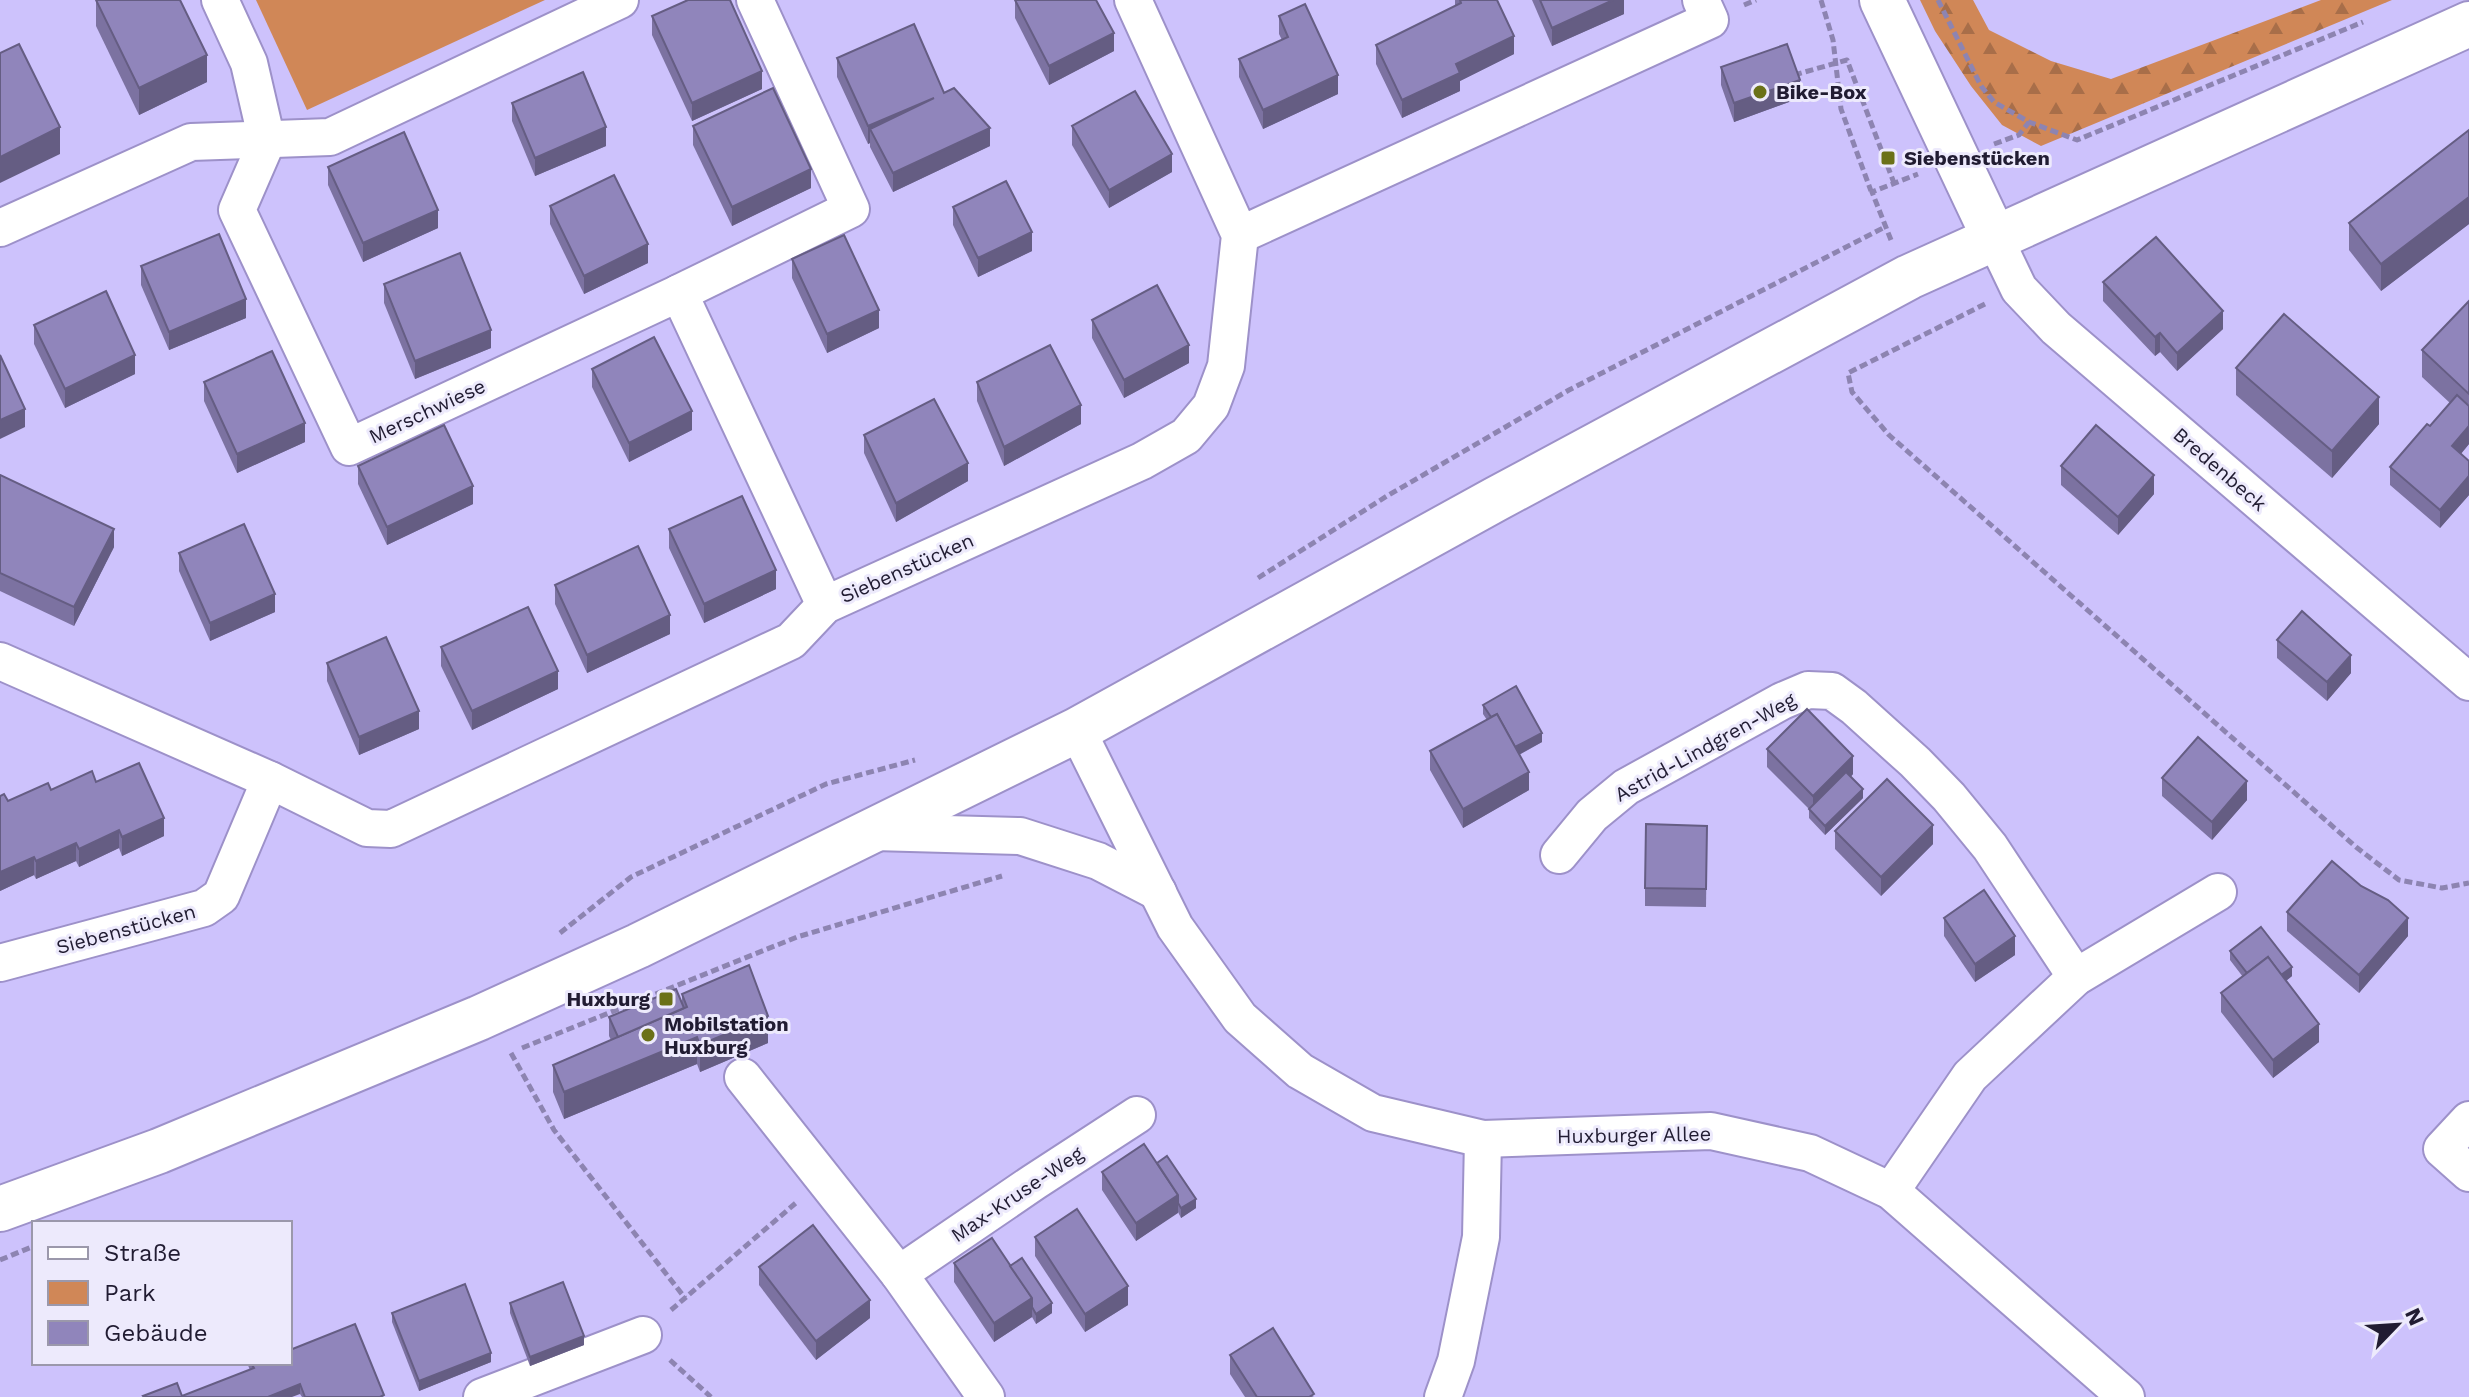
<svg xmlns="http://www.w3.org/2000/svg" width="2469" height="1397" font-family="'Work Sans',sans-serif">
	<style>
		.forest { fill: url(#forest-firs) }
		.park { fill: #d08757 }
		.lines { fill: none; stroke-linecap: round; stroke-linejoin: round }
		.street-casing { stroke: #9d91c9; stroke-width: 40 }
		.secondary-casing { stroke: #9d91c9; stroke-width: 48 }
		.primary-casing { stroke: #9d91c9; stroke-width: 48 }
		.path { stroke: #8d84b1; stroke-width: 5; stroke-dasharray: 8 4; stroke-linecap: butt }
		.street { stroke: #fff; stroke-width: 36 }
		.secondary { stroke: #fff; stroke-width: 44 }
		.primary { stroke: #fff; stroke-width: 44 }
		.wall { fill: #7c72a1 }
		.shaded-wall { fill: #655d83 }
		.building { fill: #9085bb; stroke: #655d83; stroke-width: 2 }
		.poi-dot { fill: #6b7118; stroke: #edeafc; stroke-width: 3 }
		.labels { text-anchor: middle; stroke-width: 6; stroke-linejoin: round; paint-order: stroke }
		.poi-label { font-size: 20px; font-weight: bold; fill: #211c32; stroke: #edeafc; text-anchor: start }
		.street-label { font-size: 20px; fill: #211c32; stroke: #edeafc }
	</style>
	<defs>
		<pattern id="forest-firs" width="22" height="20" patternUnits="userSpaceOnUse" patternTransform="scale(2)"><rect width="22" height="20" fill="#d08757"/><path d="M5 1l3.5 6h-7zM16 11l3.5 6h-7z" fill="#a86e49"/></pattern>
	</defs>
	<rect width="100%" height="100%" fill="#cdc2fc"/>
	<path class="forest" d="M1920,0H1973L1989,30L2051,61L2111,79L2321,0H2392L2041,146L2002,125L1971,86L1935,31Z"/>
	<path class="park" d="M256,0H545L307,110Z"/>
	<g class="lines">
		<g class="street-casing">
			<g id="street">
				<path d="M220,0L249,63L267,141L237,210L349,447L679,293L825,605"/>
				<path d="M0,228L191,142L330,137L620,0"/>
				<path d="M1240,235L1710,20L1701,0"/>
				<path d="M1994,237L2019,289L2056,328L2469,682"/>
				<path d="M679,293L851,209L755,0"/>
				<path d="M0,661L270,780L367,828L391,829L791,641L825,605L1142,461L1186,436L1211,406L1226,366L1240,235L1133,0"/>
				<path d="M1077,730L1175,927L1240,1018L1300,1071L1373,1113L1483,1139L1711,1131L1810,1153L1891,1191L2126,1397"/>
				<path d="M874,832L1020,836L1098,861L1158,892"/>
				<path d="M1559,855L1592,815L1626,787L1782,701L1808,690L1832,691L1854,707L1915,762L1949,797L1990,847L2076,977"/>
				<path d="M0,963L204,908L221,896L270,780"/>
				<path d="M743,1077L899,1274L986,1397"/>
				<path d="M2469,1120L2442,1149L2469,1173"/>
				<path d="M1891,1191L1970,1076L2076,977L2218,892"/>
				<path d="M899,1274L1034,1182L1137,1115"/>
				<path d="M482,1397L643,1335"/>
				<path d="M1443,1397L1456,1361L1481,1237L1483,1139"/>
			</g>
		</g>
		<g class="secondary-casing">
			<path id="secondary" d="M1882,0L1994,237"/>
		</g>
		<g class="primary-casing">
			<path id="primary" d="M0,1209L159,1151L479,1018L638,946L1077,730L1496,499L1909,277L2469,24"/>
		</g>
		<g class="path">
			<path d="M1821,0L1833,40L1841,109L1871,191"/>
			<path d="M1938,0L1981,86L1994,102L2029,122L2077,140L2363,22"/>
			<path d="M1744,5L1756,0"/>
			<path d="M1794,75L1847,60L1894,183"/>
			<path d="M1994,144L2019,135L2029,122"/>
			<path d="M1891,240L1872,192L1918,174"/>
			<path d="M1985,304L1848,373L1852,392L1889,435L2356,847L2399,880L2442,888L2469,883"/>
			<path d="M1258,578L1387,496L1569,390L1885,227"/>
			<path d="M560,933L631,877L826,784L915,760"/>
			<path d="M522,1048L797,937L1002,876"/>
			<path d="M511,1053L554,1130L685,1298"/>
			<path d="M0,1260L34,1246"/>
			<path d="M671,1310L797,1202"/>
			<path d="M670,1360L711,1397"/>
		</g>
		<use href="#street" class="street"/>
		<use href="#secondary" class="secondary"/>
		<use href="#primary" class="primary"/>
	</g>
	<g class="wall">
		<path d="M96,0L207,82L139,115L96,26Z"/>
		<path d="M1015,0L1114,51L1049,85L1015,18Z"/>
		<path d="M1455,0H1497L1514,54L1460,81V91L1402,118L1376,64V45L1455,7Z"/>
		<path d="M1532,0H1624V14L1552,46Z"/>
		<path d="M652,16L762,89L692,121L652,35Z"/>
		<path d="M1279,16L1338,94L1263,129L1239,77V59L1282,40L1279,34Z"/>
		<path d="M837,58L944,93L990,146L893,192L870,147V143L868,144L837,77Z"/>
		<path d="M1721,67L1800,98L1734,122L1721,85Z"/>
		<path d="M512,103L606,146L535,176L512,121Z"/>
		<path d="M693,126L811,188L732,226L693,145Z"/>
		<path d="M1072,126L1172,172L1109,208L1072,145Z"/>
		<path d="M2469,130V224L2381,291L2349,250V223Z"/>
		<path d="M328,167L438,228L363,262L328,185Z"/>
		<path d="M550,206L648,263L584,294L550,224Z"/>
		<path d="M953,207L1032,251L978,277L953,225Z"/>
		<path d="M792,259L879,328L827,353L792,278Z"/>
		<path d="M141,266L246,318L169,350L141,285Z"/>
		<path d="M2103,282L2223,329L2177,371L2160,352L2155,356L2103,301Z"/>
		<path d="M384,284L491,348L415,379L384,303Z"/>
		<path d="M2469,301V444L2461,454L2469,461V495L2440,528L2390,485V467L2430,426L2450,403L2422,377V350Z"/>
		<path d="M1092,320L1189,363L1124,398L1092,338Z"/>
		<path d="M34,325L135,374L65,408L34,344Z"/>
		<path d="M2236,368L2379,424L2332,478L2236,395Z"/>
		<path d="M592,369L692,430L629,462L592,387Z"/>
		<path d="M204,382L305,442L237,473L204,401Z"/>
		<path d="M977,382L1081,424L1004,466L977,401Z"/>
		<path d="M864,435L968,481L896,522L864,453Z"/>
		<path d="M358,466L473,504L387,545L358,484Z"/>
		<path d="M2061,466L2154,494L2118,535L2061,485Z"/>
		<path d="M0,475L114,547L74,626L0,591Z"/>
		<path d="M669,529L776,589L704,623L669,548Z"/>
		<path d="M179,553L275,612L210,641L179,571Z"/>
		<path d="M555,585L670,634L587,673L555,604Z"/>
		<path d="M2277,640L2351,673L2327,701L2277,658Z"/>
		<path d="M441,647L558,689L472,730L441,666Z"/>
		<path d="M327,663L419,729L359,755L327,681Z"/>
		<path d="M1483,705L1542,742L1519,755L1529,790L1463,828L1430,770V751L1487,720L1483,714Z"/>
		<path d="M1767,749L1853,774L1851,777L1863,798L1825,835L1809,818V809L1767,767Z"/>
		<path d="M2162,778L2247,800L2212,840L2162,796Z"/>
		<path d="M51,790L164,836L122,856L119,848L79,867L76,861L36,879L34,875L0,891V796L8,801Z"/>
		<path d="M1707,826L1706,907L1645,906V888Z"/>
		<path d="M1835,831L1933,844L1881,896L1835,849Z"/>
		<path d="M2287,912L2408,936L2359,993L2287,931Z"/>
		<path d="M1944,918L2015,955L1975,982L1944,936Z"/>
		<path d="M2230,951L2292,976L2286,981L2319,1042L2273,1078L2221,1012V993L2243,977L2230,960Z"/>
		<path d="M682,994L768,1043L700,1072L697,1064L564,1119L553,1092V1065L611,1040L609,1036V1017L682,1002Z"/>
		<path d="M1157,1163L1196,1208L1181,1218L1178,1212L1136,1241L1102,1190V1172Z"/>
		<path d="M1035,1237L1128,1305L1085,1332L1035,1256Z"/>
		<path d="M954,1263L1010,1266L1052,1313L1036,1324L1032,1317L994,1342L954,1282Z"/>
		<path d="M759,1267L870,1318L816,1360L759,1285Z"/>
		<path d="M510,1303L584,1345L530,1366L510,1313Z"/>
		<path d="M392,1313L491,1362L419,1391L392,1322Z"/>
		<path d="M1230,1355L1314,1397H1245L1230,1374Z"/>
		<path d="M247,1363H290L384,1397H302L300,1394L182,1396L250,1370Z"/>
	</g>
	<g class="shaded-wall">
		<path d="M1613,0H1624V14L1552,46V28Z"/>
		<path d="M1114,33V51L1049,85V66Z"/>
		<path d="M1514,36V54L1460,81V91L1402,118V100L1456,64Z"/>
		<path d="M207,55V82L139,115V88Z"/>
		<path d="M762,71V89L692,121V103Z"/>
		<path d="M1338,75V94L1263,129V110Z"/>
		<path d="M1800,80V98L1734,122V103Z"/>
		<path d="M934,98L870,129V143L868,144V126Z"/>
		<path d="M60,127V154L0,183V157Z"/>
		<path d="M606,127V146L535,176V158Z"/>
		<path d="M990,128V146L893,192V173Z"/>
		<path d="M1172,154V172L1109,208V190Z"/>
		<path d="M811,169V188L732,226V207Z"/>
		<path d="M2469,197V224L2381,291V264Z"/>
		<path d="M438,210V228L363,262V243Z"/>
		<path d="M1032,232V251L978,277V258Z"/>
		<path d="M648,244V263L584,294V276Z"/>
		<path d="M246,299V318L169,350V332Z"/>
		<path d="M879,310V328L827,353V334Z"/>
		<path d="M2223,311V329L2177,371V353Z"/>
		<path d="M491,330V348L415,379V361Z"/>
		<path d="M2160,333V352L2155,356V337Z"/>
		<path d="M1189,345V363L1124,398V380Z"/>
		<path d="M135,355V374L65,408V389Z"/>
		<path d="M2379,397V424L2332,478V451Z"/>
		<path d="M1081,405V424L1004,466V447Z"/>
		<path d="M25,409V427L0,439V420Z"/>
		<path d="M692,411V430L629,462V443Z"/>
		<path d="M305,423V442L237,473V454Z"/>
		<path d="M2469,426V444L2452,464V446Z"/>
		<path d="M968,463V481L896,522V503Z"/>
		<path d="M2154,475V494L2118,535V517Z"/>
		<path d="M2469,476V495L2440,528V510Z"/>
		<path d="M473,486V504L387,545V527Z"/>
		<path d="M114,529V547L74,626V607Z"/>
		<path d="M776,570V589L704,623V604Z"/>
		<path d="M275,594V612L210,641V623Z"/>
		<path d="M670,615V634L587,673V655Z"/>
		<path d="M2351,655V673L2327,701V682Z"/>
		<path d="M558,671V689L472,730V711Z"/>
		<path d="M419,711V729L359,755V737Z"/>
		<path d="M1542,733V742L1511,759V750Z"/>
		<path d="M1853,756V774L1813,814V796Z"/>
		<path d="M1529,772V790L1463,828V809Z"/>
		<path d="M2247,781V800L2212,840V822Z"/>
		<path d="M1863,789V798L1825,835V826Z"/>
		<path d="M164,818V836L122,856V837Z"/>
		<path d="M1933,825V844L1881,896V877Z"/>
		<path d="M119,830V848L79,867V849Z"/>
		<path d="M76,843V861L36,879V861Z"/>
		<path d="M34,857V875L0,891V872Z"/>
		<path d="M2408,918V936L2359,993V975Z"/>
		<path d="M2015,936V955L1975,982V964Z"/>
		<path d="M2292,967V976L2277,988V978Z"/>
		<path d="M768,1016V1043L700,1072V1045Z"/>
		<path d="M2319,1024V1042L2273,1078V1060Z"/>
		<path d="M697,1037V1064L564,1119V1092Z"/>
		<path d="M1178,1195V1213L1136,1241V1223Z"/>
		<path d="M1196,1199V1208L1181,1218V1208Z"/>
		<path d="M1128,1286V1305L1085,1332V1314Z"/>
		<path d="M1032,1298V1317L994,1342V1323Z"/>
		<path d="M870,1300V1318L816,1360V1341Z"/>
		<path d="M1052,1303V1313L1036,1324V1314Z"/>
		<path d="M584,1336V1345L530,1366V1357Z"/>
		<path d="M491,1353V1362L419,1391V1381Z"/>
		<path d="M300,1384V1394L292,1397H268Z"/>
	</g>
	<g class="building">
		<path d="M96,0H180L207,55L139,88Z"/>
		<path d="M688,0H730L762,71L692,103L652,16Z"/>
		<path d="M1015,0H1096L1114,33L1049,66Z"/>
		<path d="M1460,0H1497L1514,36L1456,64L1460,73L1402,100L1376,45L1461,3Z"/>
		<path d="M1540,0H1613L1552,28Z"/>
		<path d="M1305,4L1338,75L1263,110L1239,59L1288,37L1279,16Z"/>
		<path d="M914,24L944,93L954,88L990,128L893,173L870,129L934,98L868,126L837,58Z"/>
		<path d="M19,44L60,127L0,157V53Z"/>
		<path d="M1787,44L1800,80L1734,103L1721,67Z"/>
		<path d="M583,72L606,127L535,158L512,103Z"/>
		<path d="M773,88L811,169L732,207L693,126Z"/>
		<path d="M1135,91L1172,154L1109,190L1072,126Z"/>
		<path d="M2469,130V197L2381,264L2349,223Z"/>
		<path d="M404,132L438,210L363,243L328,167Z"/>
		<path d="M614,175L648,244L584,276L550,206Z"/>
		<path d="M1006,181L1032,232L978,258L953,207Z"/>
		<path d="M219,234L246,299L169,332L141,266Z"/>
		<path d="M844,235L879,310L827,334L792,259Z"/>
		<path d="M2156,237L2223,311L2177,353L2160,333L2155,337L2103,282Z"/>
		<path d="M460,253L491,330L415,361L384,284Z"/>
		<path d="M1157,285L1189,345L1124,380L1092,320Z"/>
		<path d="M106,291L135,355L65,389L34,325Z"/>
		<path d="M2469,301V394L2422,350Z"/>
		<path d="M2284,314L2379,397L2332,451L2236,368Z"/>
		<path d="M654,337L692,411L629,443L592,369Z"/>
		<path d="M1050,345L1081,405L1004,447L977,382Z"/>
		<path d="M272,351L305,423L237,454L204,382Z"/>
		<path d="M0,355L25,409L0,420Z"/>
		<path d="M2457,395L2469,406V426L2452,446L2469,461V476L2440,510L2390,467L2427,424L2430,426Z"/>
		<path d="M934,399L968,463L896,503L864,435Z"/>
		<path d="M444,425L473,486L387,527L358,466Z"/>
		<path d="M2096,425L2154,475L2118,517L2061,466Z"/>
		<path d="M0,475L114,529L74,607L0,573Z"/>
		<path d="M742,496L776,570L704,604L669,529Z"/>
		<path d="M244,524L275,594L210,623L179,553Z"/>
		<path d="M638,546L670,615L587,655L555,585Z"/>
		<path d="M528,607L558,671L472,711L441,647Z"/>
		<path d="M2302,611L2351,655L2327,682L2277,640Z"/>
		<path d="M386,637L419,711L359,737L327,663Z"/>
		<path d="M1516,686L1542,733L1515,747L1497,714L1491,717L1483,705Z"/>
		<path d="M1807,709L1853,756L1813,796L1767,749Z"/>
		<path d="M1497,714L1529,772L1463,809L1430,751Z"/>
		<path d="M2198,737L2247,781L2212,822L2162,778Z"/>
		<path d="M139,763L164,818L122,837L119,830L79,849L76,843L36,861L34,857L0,872V796L4,794L8,801L48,783L51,790L92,771L96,782Z"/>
		<path d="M1846,772L1863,789L1825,826L1809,809Z"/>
		<path d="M1887,779L1933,825L1881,877L1835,831Z"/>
		<path d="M1646,824L1707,826L1706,889L1645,888Z"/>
		<path d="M2332,861L2361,886L2388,900L2408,918L2359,975L2287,912Z"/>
		<path d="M1984,890L2015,936L1975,964L1944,918Z"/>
		<path d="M2261,927L2292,967L2281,975L2268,957L2247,973L2230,951Z"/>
		<path d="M2268,957L2319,1024L2273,1060L2221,993Z"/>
		<path d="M749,965L768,1016L700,1045L697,1037L564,1092L553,1065L687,1007L682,994Z"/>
		<path d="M676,989L684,1008L618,1037L609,1017Z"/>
		<path d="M1144,1144L1178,1195L1136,1223L1102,1172Z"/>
		<path d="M1167,1156L1196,1199L1181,1208L1178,1203V1195L1157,1163Z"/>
		<path d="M1077,1209L1128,1286L1085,1314L1035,1237Z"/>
		<path d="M813,1225L870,1300L816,1341L759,1267Z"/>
		<path d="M992,1238L1032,1298L994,1323L954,1263Z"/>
		<path d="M1022,1258L1052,1303L1036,1314L1032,1307V1298L1010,1266Z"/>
		<path d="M563,1282L584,1336L530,1357L510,1303Z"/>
		<path d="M465,1284L491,1353L419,1381L392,1313Z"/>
		<path d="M355,1324L384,1395L380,1397H305L300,1384L268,1397H144L143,1396L177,1383L182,1396L254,1368L251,1363H290V1350Z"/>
		<path d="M1273,1328L1314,1394L1309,1397H1257L1230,1355Z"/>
	</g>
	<g class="poi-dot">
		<circle cx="1760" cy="92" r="8"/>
		<rect x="1880" y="150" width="16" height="16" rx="4"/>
		<rect x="658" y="991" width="16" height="16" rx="4"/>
		<circle cx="648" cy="1035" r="8"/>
	</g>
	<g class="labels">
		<g class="poi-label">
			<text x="1776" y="99">Bike-Box</text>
			<text x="1904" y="165">Siebenstücken</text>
			<text x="650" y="1006" text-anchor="end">Huxburg</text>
			<text x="664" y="1031">Mobilstation<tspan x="664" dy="23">Huxburg</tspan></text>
		</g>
		<g class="street-label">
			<text transform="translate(427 411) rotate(-25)" y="7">Merschwiese</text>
			<text transform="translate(2220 469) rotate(41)" y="7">Bredenbeck</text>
			<text transform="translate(907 568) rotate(-24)" y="7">Siebenstücken</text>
			<text transform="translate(1705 747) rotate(-29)" y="7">Astrid-Lindgren-Weg</text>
			<text transform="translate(126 929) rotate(-15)" y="7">Siebenstücken</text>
			<text transform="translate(1634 1135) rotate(-1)" y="7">Huxburger Allee</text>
			<text transform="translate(1017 1194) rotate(-34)" y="7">Max-Kruse-Weg</text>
		</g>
	</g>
	<rect x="32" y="1221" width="260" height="144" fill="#edeafc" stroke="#9b98ab" stroke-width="2"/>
	<rect x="48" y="1247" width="40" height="12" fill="#ffffff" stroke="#9b98ab" stroke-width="2"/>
	<text x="104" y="1261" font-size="24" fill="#211c32">Straße</text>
	<rect x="48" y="1281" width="40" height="24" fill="#d08757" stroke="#9b98ab" stroke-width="2"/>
	<text x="104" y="1301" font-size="24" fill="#211c32">Park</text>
	<rect x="48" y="1321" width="40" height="24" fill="#9085bb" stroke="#9b98ab" stroke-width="2"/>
	<text x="104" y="1341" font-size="24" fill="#211c32">Gebäude</text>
	<g transform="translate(2397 1325) rotate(65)" stroke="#edeafc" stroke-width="6" paint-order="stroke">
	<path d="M0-6L14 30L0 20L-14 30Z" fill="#211c32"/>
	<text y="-12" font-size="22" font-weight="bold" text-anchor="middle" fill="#211c32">N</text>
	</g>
</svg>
